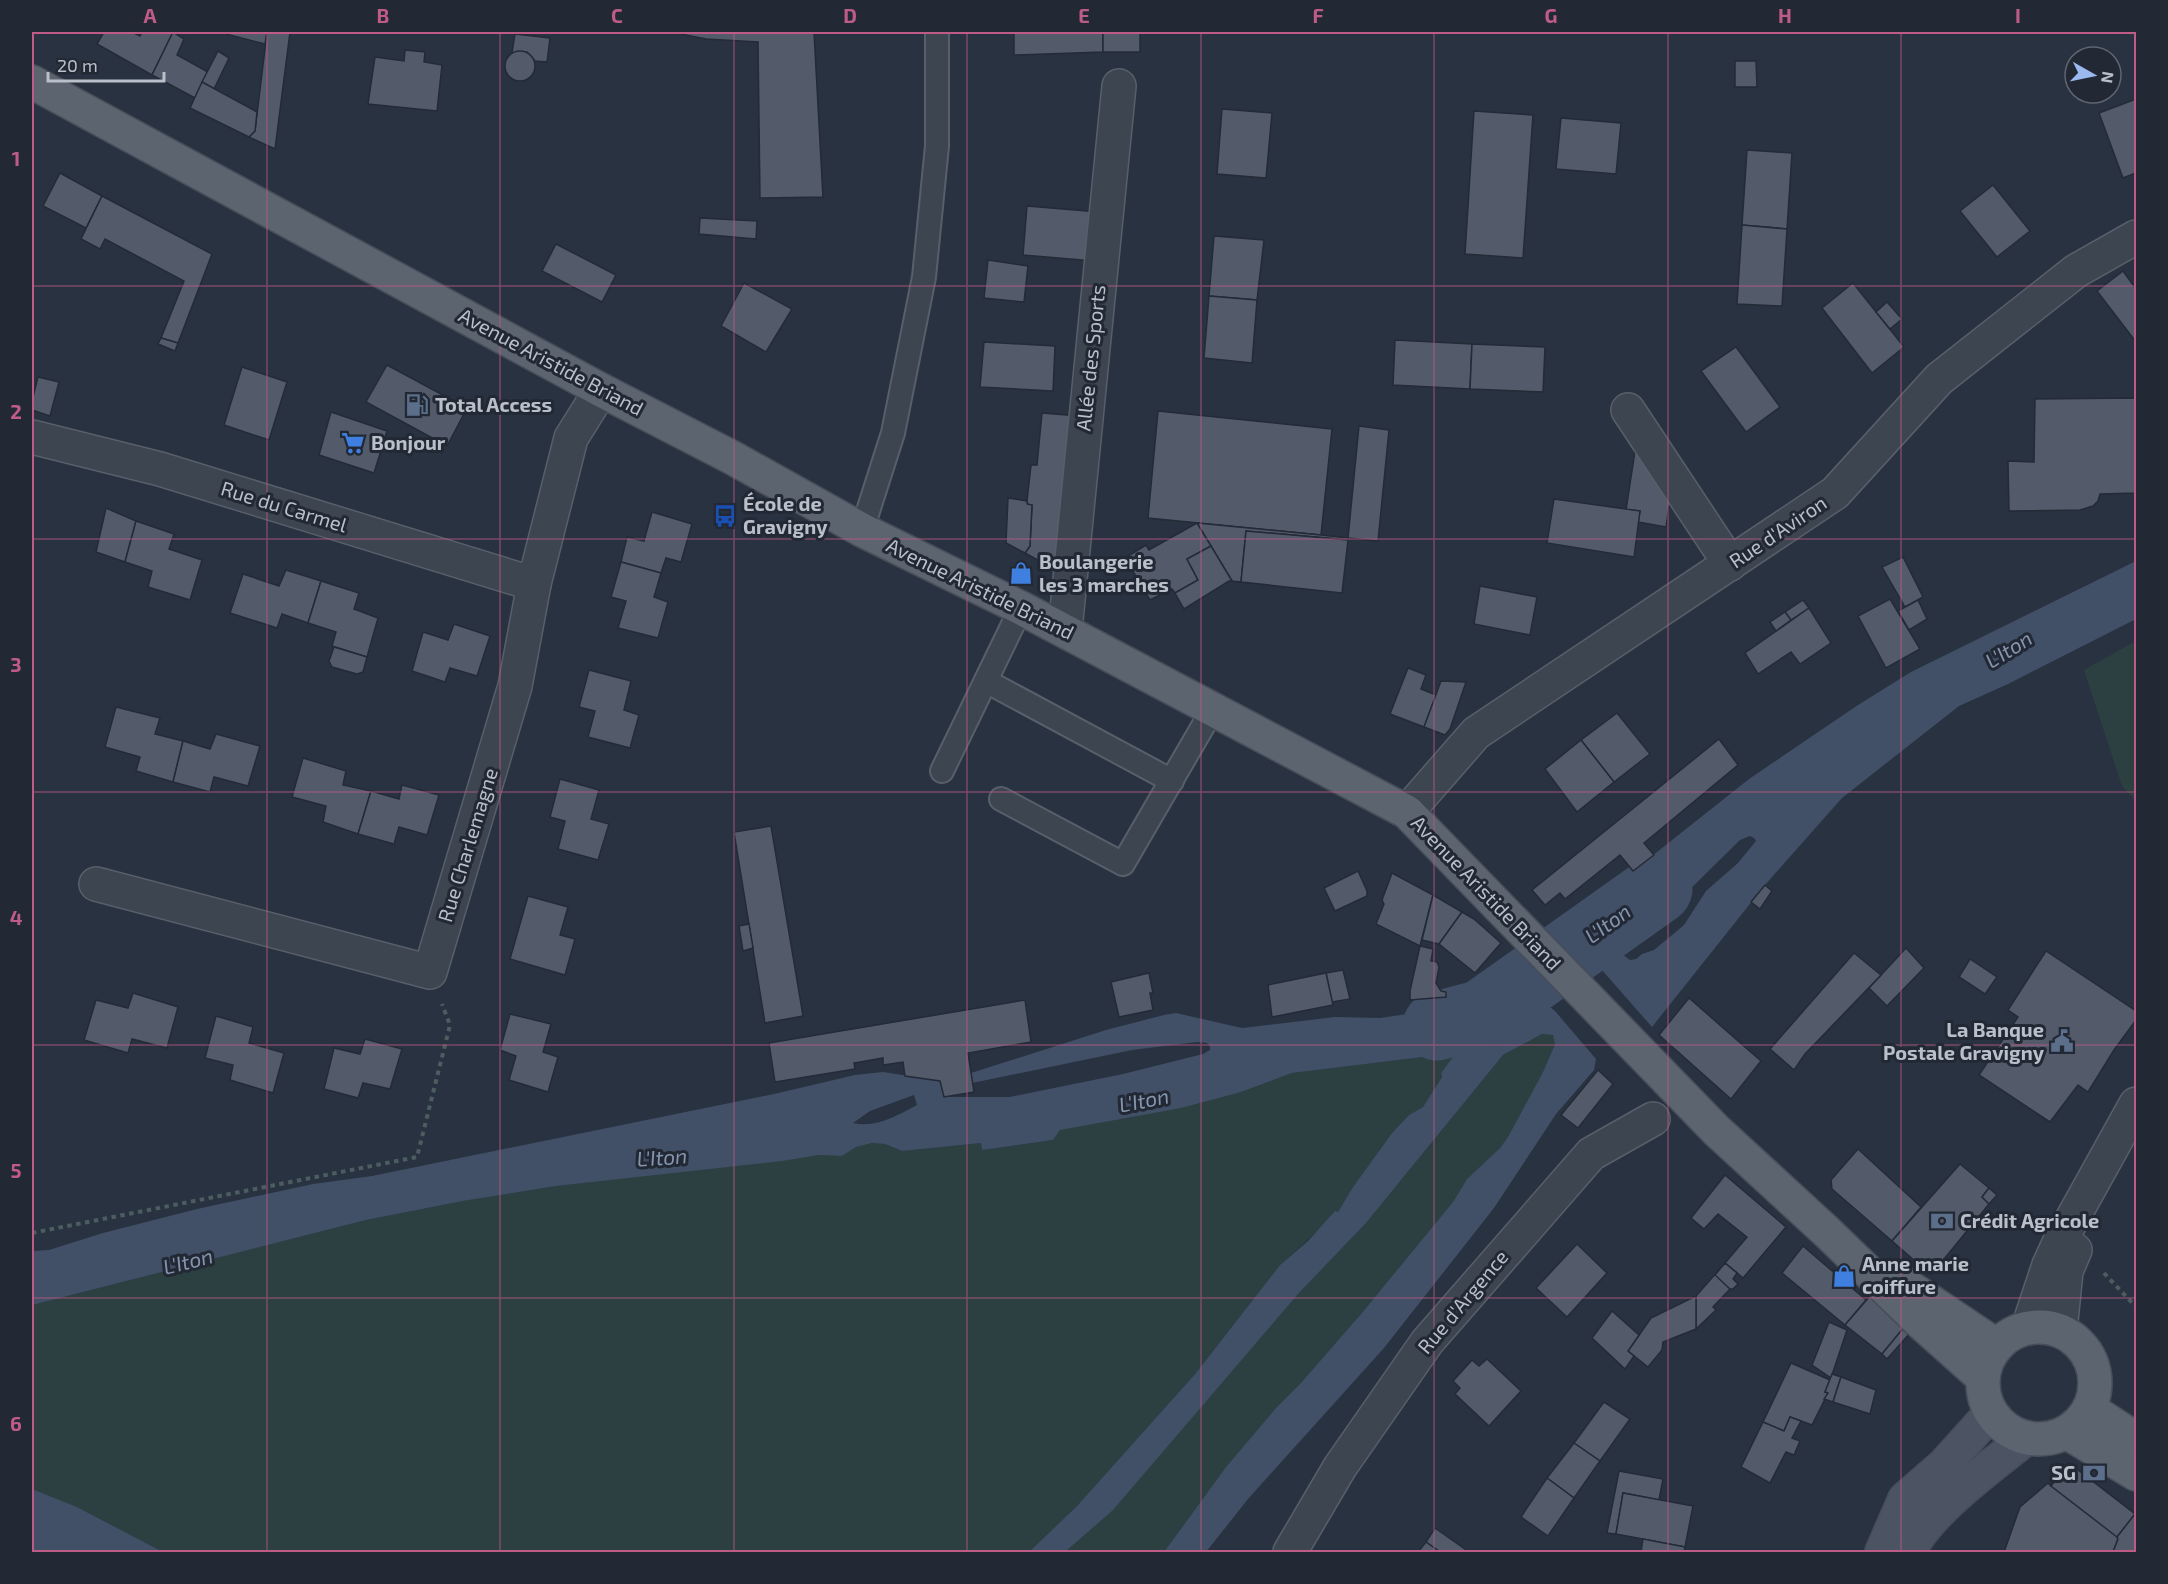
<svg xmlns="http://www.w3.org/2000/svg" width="2168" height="1584" font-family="'Exo 2',sans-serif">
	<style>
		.green { fill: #2c4042 }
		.water { fill: #414f67; fill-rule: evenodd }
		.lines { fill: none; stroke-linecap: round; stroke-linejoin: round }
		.river { stroke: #414f67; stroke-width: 69 }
		.building { fill: #535b6b; stroke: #242b37; stroke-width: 1.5 }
		.lane-casing { stroke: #585f6a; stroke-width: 26 }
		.street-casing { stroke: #585f6a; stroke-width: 36 }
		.secondary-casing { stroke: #474d59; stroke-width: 36 }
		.primary-casing { stroke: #474d59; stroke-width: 36 }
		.path { stroke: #4c5d60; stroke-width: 4; stroke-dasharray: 4.5 4.5; stroke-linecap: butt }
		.lane { stroke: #3d4550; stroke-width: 22 }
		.street { stroke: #3d4550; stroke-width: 33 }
		.secondary { stroke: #4c5463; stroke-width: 33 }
		.primary { stroke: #5c6470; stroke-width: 33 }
		.grid { fill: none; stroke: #bf5b87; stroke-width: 1.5; stroke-opacity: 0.55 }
		.labels { text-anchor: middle; stroke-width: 6; stroke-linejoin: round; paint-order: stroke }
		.street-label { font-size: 20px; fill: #bac0ca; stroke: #222935 }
		.poi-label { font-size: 20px; font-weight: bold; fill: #bac0ca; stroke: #222935; text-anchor: start }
		.water-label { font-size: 21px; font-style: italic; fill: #8595ae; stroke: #222935 }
		.neatline { fill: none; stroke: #bf5b87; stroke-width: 2 }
		.grid-label { font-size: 20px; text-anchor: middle; font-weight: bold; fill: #bf5b87 }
	</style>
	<rect width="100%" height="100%" fill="#293240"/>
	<g class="green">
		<path d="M2136,641V801L2122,786L2084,670Z"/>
		<path d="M1549,1033L1556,1038L1555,1044L1543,1072L1508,1137L1500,1148L1467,1179L1453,1202L1361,1314L1300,1384L1276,1408L1226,1467L1164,1552H1065L1113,1509L1299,1293L1366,1223L1503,1055L1542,1034Z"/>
		<path d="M1457,1053L1441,1073L1442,1077L1423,1107L1409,1115L1392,1133L1353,1187L1338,1212L1280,1265L1196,1373L1077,1506L1029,1552H163L77,1507L32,1489V1305L366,1220L463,1201L556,1186L819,1155L842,1156L856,1147L872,1143L885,1144L901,1151L981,1143L982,1150L1053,1140L1060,1130L1241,1092L1292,1073Z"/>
	</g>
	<g class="water">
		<path d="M2136,561V619L2008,684L1959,706L1842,798L1765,885L1652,1027L1557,919L1633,871L1749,779L1858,705L1911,672ZM1750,836L1754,838L1756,841L1738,863L1706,891L1684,925L1654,950L1642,954L1636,959L1630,960L1622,954V947L1675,904L1740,840Z"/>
		<path d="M1503,969L1555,1011L1596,1059L1594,1070L1556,1114L1494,1208L1384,1348L1248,1499L1206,1552H1164L1226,1467L1276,1408L1300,1384L1361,1314L1453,1202L1467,1179L1500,1148L1508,1137L1543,1072L1555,1044L1553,1035L1542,1034L1503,1055L1366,1223L1299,1293L1113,1510L1065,1552H1029L1077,1506L1196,1373L1280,1265L1308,1241L1335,1211L1338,1212L1353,1187L1392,1133L1409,1115L1423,1107L1442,1077L1441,1073L1456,1053L1292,1073L1241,1092L1181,1108L1060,1130L1053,1140L982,1150L981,1143L902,1151L885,1144L872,1143L856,1147L842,1156L819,1155L782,1161L556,1186L463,1201L366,1220L32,1305V1251L49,1250L103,1233L197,1209L313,1184L372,1176L774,1094L855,1075L883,1072L940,1081L944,1097H1010L1123,1074L1203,1054L1210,1050V1046L1207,1043L1197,1042L1132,1050L972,1083L971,1073L1106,1030L1164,1015L1176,1013L1242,1028L1335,1017L1380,1018L1441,1009L1452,1004L1463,993ZM914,1095L917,1105C896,1116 877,1128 853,1123L870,1111Z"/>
		<path d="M32,1489L77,1507L163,1552H32Z"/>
	</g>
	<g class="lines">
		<path class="river" d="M1437,1026L1482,1014L1658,889"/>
	</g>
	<g class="building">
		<path d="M104,32H132L140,36L142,32H173L152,75L97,44Z"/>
		<path d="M173,32L184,39L177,55L208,72L195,98L152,75Z"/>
		<path d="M227,32H267L265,44L226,34Z"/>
		<path d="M267,32H290L275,149L249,137L255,131Z"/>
		<path d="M671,32H814L823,197L760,198L758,42L706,39Z"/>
		<path d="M1014,32H1103V52L1014,55Z"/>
		<rect x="1103" y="32" width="37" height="20"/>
		<path d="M515,34L550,38L547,62L535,61L527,52L512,53Z"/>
		<path d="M405,50L425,52L424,62L442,65L437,111L368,104L375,57L404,61Z"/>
		<path d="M218,51L229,58L214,89L202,82Z"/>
		<circle cx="520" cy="66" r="15"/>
		<path d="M1735,61H1756L1757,87H1735Z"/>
		<path d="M202,82L257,112L255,131L249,137L190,108Z"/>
		<path d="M2136,99V173L2123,178L2099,113Z"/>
		<path d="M1222,109L1272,113L1266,178L1217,174Z"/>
		<path d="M1474,111L1533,115L1523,258L1465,254Z"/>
		<path d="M1561,118L1621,123L1616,174L1556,169Z"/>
		<path d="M1747,150L1792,153L1787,229L1742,225Z"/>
		<path d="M60,173L102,196L86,228L43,206Z"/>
		<path d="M1993,185L2030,231L1997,257L1960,211Z"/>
		<path d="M102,196L212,254L178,343L161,338L184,281L105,239L100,249L81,239Z"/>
		<path d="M1027,206L1099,212L1094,261L1023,255Z"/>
		<path d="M700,218L757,221L756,239L699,234Z"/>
		<path d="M1742,225L1787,229L1782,306L1737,304Z"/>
		<path d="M1214,236L1264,240L1257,300L1209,296Z"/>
		<path d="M556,244L616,275L602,302L542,271Z"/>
		<path d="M988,260L1028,266L1024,302L984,298Z"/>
		<path d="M2123,271L2136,289V342L2097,291Z"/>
		<path d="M744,283L792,309L766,352L721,326Z"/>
		<path d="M1853,283L1904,347L1872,373L1822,308Z"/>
		<path d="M1209,296L1257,300L1252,363L1204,358Z"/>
		<path d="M1887,302L1902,319L1890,329L1876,312Z"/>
		<path d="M161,338L178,343L175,351L158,344Z"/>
		<path d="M1395,340L1472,344L1470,389L1393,385Z"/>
		<path d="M984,342L1055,346L1053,391L980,387Z"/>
		<path d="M1472,344L1545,347L1543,392L1470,389Z"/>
		<path d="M1736,347L1780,407L1746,432L1701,371Z"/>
		<path d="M387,365L467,408L447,446L366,402Z"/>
		<path d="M242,367L287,382L269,440L224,425Z"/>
		<path d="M38,377L59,382L50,416L32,410V401Z"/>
		<path d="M2136,398V493L2100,494L2098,501L2093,506L2080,510L2009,511L2008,461L2034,462L2035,399Z"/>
		<path d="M1158,411L1332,429L1321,535L1148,518Z"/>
		<path d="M331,412L387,431L374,473L319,455Z"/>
		<path d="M1042,413L1079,416L1063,574L1025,553L1030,546L1032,505L1027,504V501L1031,465H1037Z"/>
		<path d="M1359,426L1389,430L1378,541L1348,538Z"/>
		<path d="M1635,451L1670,500L1666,527L1638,522L1640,511L1626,510Z"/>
		<path d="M1008,498L1027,501V504L1032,505L1030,546L1025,553L1006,543Z"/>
		<path d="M1554,499L1640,511L1634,557L1547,543Z"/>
		<path d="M106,508L136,521L125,562L96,552Z"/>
		<path d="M652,512L692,524L681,562L666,558L661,573L621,562L627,537L644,541Z"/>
		<path d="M136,521L174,534L169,549L202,560L190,600L148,587L152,571L125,562Z"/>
		<path d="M1197,523L1321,535L1348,538V540L1246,531L1241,582L1232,581Z"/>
		<path d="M1197,523L1211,546L1187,559L1198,580L1175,593L1172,589L1150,600L1125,558L1146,545L1149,550Z"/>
		<path d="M1246,531L1348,540L1342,593L1241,582Z"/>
		<path d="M1211,546L1232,581H1229L1184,609L1175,593L1198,580L1187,559Z"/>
		<path d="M1903,557L1923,597L1905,607L1882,567Z"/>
		<path d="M621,562L661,573L654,597L668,602L658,638L618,628L626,601L611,597Z"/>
		<path d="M286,570L321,581L308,623L282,614L277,628L230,613L243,574L279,586Z"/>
		<path d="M321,581L359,593L354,609L378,618L367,657L332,646L336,632L308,623Z"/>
		<path d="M1480,586L1537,597L1530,635L1474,624Z"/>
		<path d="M1890,599L1920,649L1886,668L1858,616Z"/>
		<path d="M1803,600L1809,608L1791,620L1785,612Z"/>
		<path d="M1918,600L1927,619L1909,630L1898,611Z"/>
		<path d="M1809,608L1831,643L1800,664L1791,652L1758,674L1745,653Z"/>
		<path d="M1785,612L1791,620L1776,631L1770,622Z"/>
		<path d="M454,624L490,636L477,676L450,668L445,682L412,671L423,632L448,640Z"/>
		<path d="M334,647L367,657L363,672L357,674L332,667L329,661Z"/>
		<path d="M1408,668L1426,675L1421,689L1436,695L1424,727L1390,714Z"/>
		<path d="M589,670L631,681L624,710L639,715L630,748L588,737L595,711L579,707Z"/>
		<path d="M1441,681L1466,682L1450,729L1445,735L1424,727Z"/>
		<path d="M116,707L160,718L155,734L183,741L173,782L136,771L140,757L105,747Z"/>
		<path d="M1617,713L1650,754L1614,782L1581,740Z"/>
		<path d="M216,734L260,746L248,786L214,777L210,792L173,782L183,741L210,749Z"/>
		<path d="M1719,739L1738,765L1644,843L1654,855L1633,871L1620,855L1565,899L1560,893L1545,905L1532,890Z"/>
		<path d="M1581,740L1614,782L1577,812L1545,769Z"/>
		<path d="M303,758L346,771L343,785L371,791L358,834L323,822L326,806L292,797Z"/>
		<path d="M560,779L599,790L591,819L609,824L598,860L558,849L565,821L550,817Z"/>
		<path d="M402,785L439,795L427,835L399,827L394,844L358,834L371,791L399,799Z"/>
		<path d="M771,826L803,1016L765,1023L734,832Z"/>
		<path d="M1358,871L1367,891V896L1335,911L1324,888Z"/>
		<path d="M1392,873L1433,895L1420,946L1376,924L1384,904L1382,900Z"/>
		<path d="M1765,885L1772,891L1760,909L1751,902Z"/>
		<path d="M1433,895L1462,912L1439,944L1422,940Z"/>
		<path d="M528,896L568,907L560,935L575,939L565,975L510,959Z"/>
		<path d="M1462,912L1474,919L1501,943L1475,973L1439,944Z"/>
		<path d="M749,924L753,948L743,951L739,926Z"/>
		<path d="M1420,946L1433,949L1431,961L1437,962L1439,967L1436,983L1441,991L1446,992V997L1410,1000V991Z"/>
		<path d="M1906,948L1924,968L1887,1006L1869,988Z"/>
		<path d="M2046,951L2136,1011V1020L2114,1050L2088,1092L2078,1085L2050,1122L1979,1075L2018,1017L2008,1010Z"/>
		<path d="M1854,953L1881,975L1805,1054L1794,1070L1770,1049Z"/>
		<path d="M1970,959L1997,977L1985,994L1959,977Z"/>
		<path d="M1343,970L1350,999L1332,1002L1326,973Z"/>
		<path d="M1149,973L1153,993H1150L1153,1010L1119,1017L1111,982Z"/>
		<path d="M1326,973L1333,1005L1272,1017L1268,985Z"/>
		<path d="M133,993L178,1007L167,1048L132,1039L128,1053L84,1040L96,1000L128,1008Z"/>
		<path d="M1689,998L1761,1061L1731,1099L1659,1035Z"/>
		<path d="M1025,1000L1031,1042L968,1053L974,1092L944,1097L940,1081L905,1076L903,1062L883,1065V1058L854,1063L855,1069L775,1082L769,1043Z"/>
		<path d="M510,1014L551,1024L543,1052L558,1057L548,1092L509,1080L516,1056L500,1050Z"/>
		<path d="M216,1016L253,1027L249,1043L284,1053L273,1093L230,1080L233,1065L205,1058Z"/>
		<path d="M365,1039L402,1049L390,1089L363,1083L358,1098L324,1089L334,1048L360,1054Z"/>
		<path d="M1598,1070L1613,1084L1578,1128L1561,1115Z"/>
		<path d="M1858,1149L1921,1207L1892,1241L1832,1189L1831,1180Z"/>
		<path d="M1960,1164L1989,1188L1982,1197L1989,1204L1931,1275L1892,1241Z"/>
		<path d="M1725,1175L1786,1227L1743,1278L1725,1263L1747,1237L1718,1214L1704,1229L1691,1218Z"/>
		<path d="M1989,1188L1997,1195L1989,1204L1982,1197Z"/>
		<path d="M1577,1244L1607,1273L1567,1317L1536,1288Z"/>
		<path d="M1803,1246L1866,1300L1845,1325L1782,1273Z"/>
		<path d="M1725,1263L1737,1273L1733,1279L1738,1284L1733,1289H1730L1713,1307L1716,1310L1696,1329V1296Z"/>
		<path d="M1725,1263L1737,1273L1733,1279L1738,1284L1733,1289H1730L1715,1275Z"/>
		<path d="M1696,1296V1329L1663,1342L1662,1350L1648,1367L1628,1351L1651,1318Z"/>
		<path d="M1870,1296L1905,1326L1882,1354L1845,1325Z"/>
		<path d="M1612,1311L1639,1335L1628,1351L1634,1356L1625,1369L1592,1338Z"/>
		<path d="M1829,1322L1847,1330L1831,1378L1812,1365Z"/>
		<path d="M1905,1326L1911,1332L1887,1359L1882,1354Z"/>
		<path d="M1487,1359L1521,1391L1489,1426L1455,1394L1460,1388L1453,1381L1472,1360L1479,1366Z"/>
		<path d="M1791,1363L1830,1380L1825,1392L1828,1393L1812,1425L1790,1417L1784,1431L1763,1422Z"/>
		<path d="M1832,1374L1841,1377L1833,1402L1824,1399L1828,1393L1825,1392Z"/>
		<path d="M1841,1377L1876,1390L1870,1414L1833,1402Z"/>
		<path d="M1604,1402L1630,1419L1600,1461L1574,1443Z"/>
		<path d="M1790,1417L1801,1421L1792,1438L1800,1441L1794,1455L1786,1452L1770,1483L1741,1467L1763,1422L1784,1431Z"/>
		<path d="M1574,1443L1600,1461L1574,1498L1547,1478Z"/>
		<path d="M2069,1463L2135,1514L2117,1537L2118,1539L2113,1552H2004L2020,1507L2048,1483L2051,1486Z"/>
		<path d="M2069,1463L2135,1514L2117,1537L2051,1486Z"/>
		<path d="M1619,1471L1663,1479L1659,1500L1623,1493L1616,1534L1607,1533Z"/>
		<path d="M1547,1478L1574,1498L1548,1536L1521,1517Z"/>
		<path d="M1623,1493L1693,1506L1685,1547L1616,1534Z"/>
		<path d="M2135,1514L2136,1552H2113L2118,1539L2117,1537Z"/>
		<path d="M1435,1528L1469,1552H1440L1426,1542Z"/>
		<path d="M1643,1539L1685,1547L1684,1552H1641Z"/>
		<path d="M1426,1542L1440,1552H1418Z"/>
	</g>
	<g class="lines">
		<g class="lane-casing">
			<g id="lane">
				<path d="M862,530L893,433L924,277L937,146V32"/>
				<path d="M986,681L1172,781"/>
				<path d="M942,771L1021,608"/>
				<path d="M1001,799L1123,864L1213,709"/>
			</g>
		</g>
		<g class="street-casing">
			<g id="street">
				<path d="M1628,410L1730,564"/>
				<path d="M32,437L160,469L534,584"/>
				<path d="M1065,630L1119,86"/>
				<path d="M1407,812L1476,733L1835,493L1939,379L2076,271L2136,237"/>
				<path d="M96,884L430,972L515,686L534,584L571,438L601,390"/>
				<path d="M2028,1328L2049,1265L2060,1241L2136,1104"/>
				<path d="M2060,1331L2066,1271L2075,1250"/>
				<path d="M1290,1552L1340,1467L1427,1342L1591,1154L1653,1119"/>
			</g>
		</g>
		<g class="secondary-casing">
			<g id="secondary">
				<path d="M1882,1552L1905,1499L1944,1465L1991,1413"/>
				<path d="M1908,1552C1931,1509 1988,1469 2026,1438"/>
			</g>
		</g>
		<g class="primary-casing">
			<g id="primary">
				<path d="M32,82L601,390L733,458L862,530L1021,608L1407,812L1716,1130L1827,1232L1919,1321L1983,1378"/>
				<path d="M1906,1285L1997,1346"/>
				<circle cx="2039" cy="1383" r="56"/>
				<path d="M2090,1409L2136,1439"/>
				<path d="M2068,1433L2136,1474"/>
			</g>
		</g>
		<g class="path">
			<path d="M32,1233L417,1157L450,1025L442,1004"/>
			<path d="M2104,1273L2136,1307"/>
		</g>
		<use href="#lane" class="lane"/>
		<use href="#street" class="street"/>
		<use href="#secondary" class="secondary"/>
		<use href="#primary" class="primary"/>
	</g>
	<path class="grid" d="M267,32V1552M500,32V1552M734,32V1552M967,32V1552M1201,32V1552M1434,32V1552M1668,32V1552M1901,32V1552M32,286H2136M32,539H2136M32,792H2136M32,1045H2136M32,1298H2136"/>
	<defs>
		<g id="fuel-bare" transform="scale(1.8)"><path d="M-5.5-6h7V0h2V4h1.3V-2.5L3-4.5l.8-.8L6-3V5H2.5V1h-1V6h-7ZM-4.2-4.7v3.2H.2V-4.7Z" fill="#5c6f8a" stroke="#222935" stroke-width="2.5" paint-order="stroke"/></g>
		<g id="supermarket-bare" transform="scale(1.8)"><path d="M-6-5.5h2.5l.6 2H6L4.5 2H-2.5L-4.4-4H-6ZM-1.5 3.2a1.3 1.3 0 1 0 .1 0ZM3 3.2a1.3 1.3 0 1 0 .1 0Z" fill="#3f7fe0" stroke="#222935" stroke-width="2.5" paint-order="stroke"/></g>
		<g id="bus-bare" transform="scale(1.8)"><path d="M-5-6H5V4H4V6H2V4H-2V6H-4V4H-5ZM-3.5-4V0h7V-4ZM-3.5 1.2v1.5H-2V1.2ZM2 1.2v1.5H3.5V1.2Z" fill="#1a4fb4" stroke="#222935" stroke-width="2.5" paint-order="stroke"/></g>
		<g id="shop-bare" transform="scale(1.8)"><path d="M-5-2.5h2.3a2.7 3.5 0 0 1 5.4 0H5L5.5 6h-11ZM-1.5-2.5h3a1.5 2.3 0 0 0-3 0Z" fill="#3f7fe0" stroke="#222935" stroke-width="2.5" paint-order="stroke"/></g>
		<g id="civic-bare" transform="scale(1.8)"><path d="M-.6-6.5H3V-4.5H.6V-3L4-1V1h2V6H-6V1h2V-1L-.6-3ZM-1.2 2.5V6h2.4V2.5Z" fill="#5c6f8a" stroke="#222935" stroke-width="2.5" paint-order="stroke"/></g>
		<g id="bank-bare" transform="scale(1.8)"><path d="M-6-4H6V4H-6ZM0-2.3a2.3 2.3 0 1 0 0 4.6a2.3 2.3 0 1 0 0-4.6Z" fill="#5c6f8a" stroke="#222935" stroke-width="2.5" paint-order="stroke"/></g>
	</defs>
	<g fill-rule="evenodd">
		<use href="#fuel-bare" x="417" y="405"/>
		<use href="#supermarket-bare" x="353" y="443"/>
		<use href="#bus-bare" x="725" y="516"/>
		<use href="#shop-bare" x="1021" y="573"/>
		<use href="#civic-bare" x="2062" y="1041"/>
		<use href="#bank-bare" x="1942" y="1221"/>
		<use href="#shop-bare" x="1844" y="1276"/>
		<use href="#bank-bare" x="2094" y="1473"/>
	</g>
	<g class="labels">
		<g class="street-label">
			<text transform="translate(1091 358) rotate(-84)" y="7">Allée des Sports</text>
			<text transform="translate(551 362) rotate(28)" y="7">Avenue Aristide Briand</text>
			<text transform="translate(284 507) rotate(17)" y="7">Rue du Carmel</text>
			<text transform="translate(1778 532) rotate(-34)" y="7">Rue d'Aviron</text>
			<text transform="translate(980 589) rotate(26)" y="7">Avenue Aristide Briand</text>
			<text transform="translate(468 845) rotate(-73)" y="7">Rue Charlemagne</text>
			<text transform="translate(1486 893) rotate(46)" y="7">Avenue Aristide Briand</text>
			<text transform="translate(1463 1302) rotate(-50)" y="7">Rue d'Argence</text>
		</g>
		<g class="poi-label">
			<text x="435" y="412">Total Access</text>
			<text x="371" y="450">Bonjour</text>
			<text x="743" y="511">École de<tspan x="743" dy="23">Gravigny</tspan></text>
			<text x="1039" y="569">Boulangerie<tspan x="1039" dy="23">les 3 marches</tspan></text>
			<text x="2044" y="1037" text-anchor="end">La Banque<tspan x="2044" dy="23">Postale Gravigny</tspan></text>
			<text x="1960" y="1228">Crédit Agricole</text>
			<text x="1862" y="1271">Anne marie<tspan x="1862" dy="23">coiffure</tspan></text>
			<text x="2076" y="1480" text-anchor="end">SG</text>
		</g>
		<g class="water-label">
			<text transform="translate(2009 650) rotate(-32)" y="7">L'Iton</text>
			<text transform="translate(1608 924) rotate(-36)" y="7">L'Iton</text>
			<text transform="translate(1144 1101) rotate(-11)" y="7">L'Iton</text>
			<text transform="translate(662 1158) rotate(-4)" y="7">L'Iton</text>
			<text transform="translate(188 1262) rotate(-14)" y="7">L'Iton</text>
		</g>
	</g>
	<rect width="2168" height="1584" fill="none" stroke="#222935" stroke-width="66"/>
	<g transform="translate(2093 75) rotate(99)"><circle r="28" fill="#222935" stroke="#5f6571" stroke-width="1.5"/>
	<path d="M0-4.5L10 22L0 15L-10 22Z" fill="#9bb9ef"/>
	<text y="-9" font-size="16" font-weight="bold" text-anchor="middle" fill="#bac0ca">N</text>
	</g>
	<path d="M48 72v9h116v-9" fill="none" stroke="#bac0ca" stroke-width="3"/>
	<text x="57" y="72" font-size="18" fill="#bac0ca" stroke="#222935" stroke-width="4.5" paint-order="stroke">20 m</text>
	<rect x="33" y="33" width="2102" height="1518" class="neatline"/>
	<g class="grid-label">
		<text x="150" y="23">A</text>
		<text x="383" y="23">B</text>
		<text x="617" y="23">C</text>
		<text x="850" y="23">D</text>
		<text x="1084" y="23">E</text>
		<text x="1318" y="23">F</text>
		<text x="1551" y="23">G</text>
		<text x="1785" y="23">H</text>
		<text x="2018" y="23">I</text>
		<text x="16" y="166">1</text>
		<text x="16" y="419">2</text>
		<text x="16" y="672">3</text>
		<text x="16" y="925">4</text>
		<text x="16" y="1178">5</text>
		<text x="16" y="1431">6</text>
	</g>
</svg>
